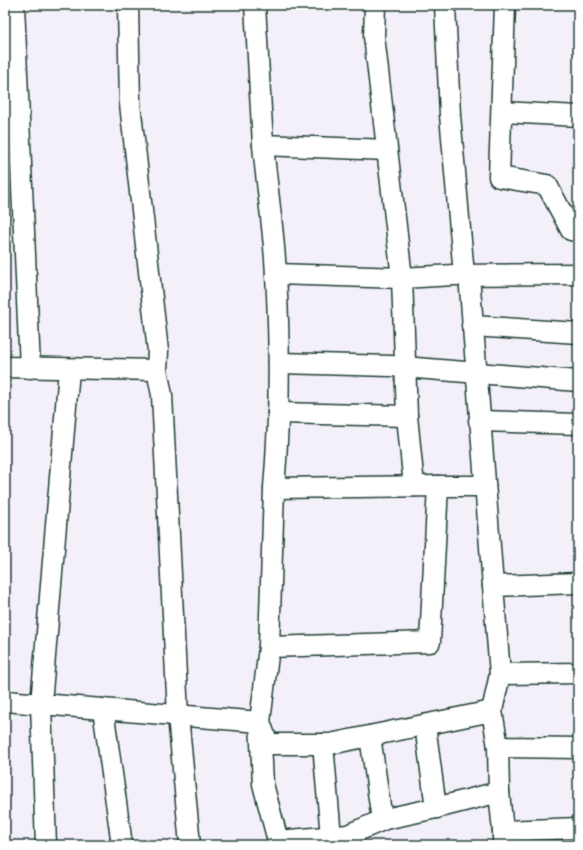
<svg xmlns="http://www.w3.org/2000/svg" width="583" height="850" font-family="'Balsamiq Sans',sans-serif">
	<style>
		.lines { fill: none; stroke-linecap: round; stroke-linejoin: round }
		.minor-casing { stroke: #1f3d34; stroke-width: 23 }
		.minor { stroke: #fff; stroke-width: 20 }
	</style>
	<rect width="100%" height="100%" fill="#f4f0f9"/>
	<filter id="ink" filterUnits="userSpaceOnUse"><feTurbulence type="fractalNoise" baseFrequency=".025" numOctaves="2"/><feDisplacementMap in="SourceGraphic" scale="8" xChannelSelector="R" yChannelSelector="G"/><feConvolveMatrix kernelMatrix="1 2 1 2 8 2 1 2 1" color-interpolation-filters="sRGB"/></filter>
	<g filter="url(#ink)">
		<g class="lines">
			<g class="minor-casing">
				<g id="minor">
					<path d="M14,5L30,368"/>
					<path d="M128,5L130,104L158,351L157,370L162,395L178,715L190,845"/>
					<path d="M255,5L263,145L387,150"/>
					<path d="M375,5L374,36L402,278L454,275L578,274"/>
					<path d="M445,5L450,115L464,275"/>
					<path d="M505,5L499,177L547,185L571,230L578,231"/>
					<path d="M502,112L578,116"/>
					<path d="M263,145C267,188 274,232 276,275C280,346 280,417 274,488"/>
					<path d="M276,274L402,278L407,416L278,413"/>
					<path d="M469,275L493,586"/>
					<path d="M472,326L578,333"/>
					<path d="M279,363L391,366L578,381"/>
					<path d="M5,367L157,370"/>
					<path d="M407,416L414,486"/>
					<path d="M479,421L578,424"/>
					<path d="M438,486L430,642L269,647L274,488Z"/>
					<path d="M438,486H485"/>
					<path d="M269,647L260,722L263,784L278,841L348,835L385,819L436,808L499,792L498,747"/>
					<path d="M578,673L500,674L492,711L498,747L578,748"/>
					<path d="M500,674L493,586L578,583"/>
					<path d="M5,701L260,722L268,744H330L492,711"/>
					<path d="M103,709L122,845"/>
					<path d="M425,725L436,808"/>
					<path d="M370,736L382,820"/>
					<path d="M323,744L331,837"/>
					<path d="M499,792L503,831"/>
					<path d="M46,845L41,704L69,370"/>
					<path d="M503,845V831L578,828"/>
				</g>
			</g>
			<use href="#minor" class="minor"/>
		</g>
	</g>
	<rect width="583" height="850" fill="none" stroke="#fff" stroke-width="20"/>
	<rect x="10" y="10" width="563" height="830" fill="none" stroke="#1f3d34" stroke-width="1.5" filter="url(#ink)"/>
</svg>
